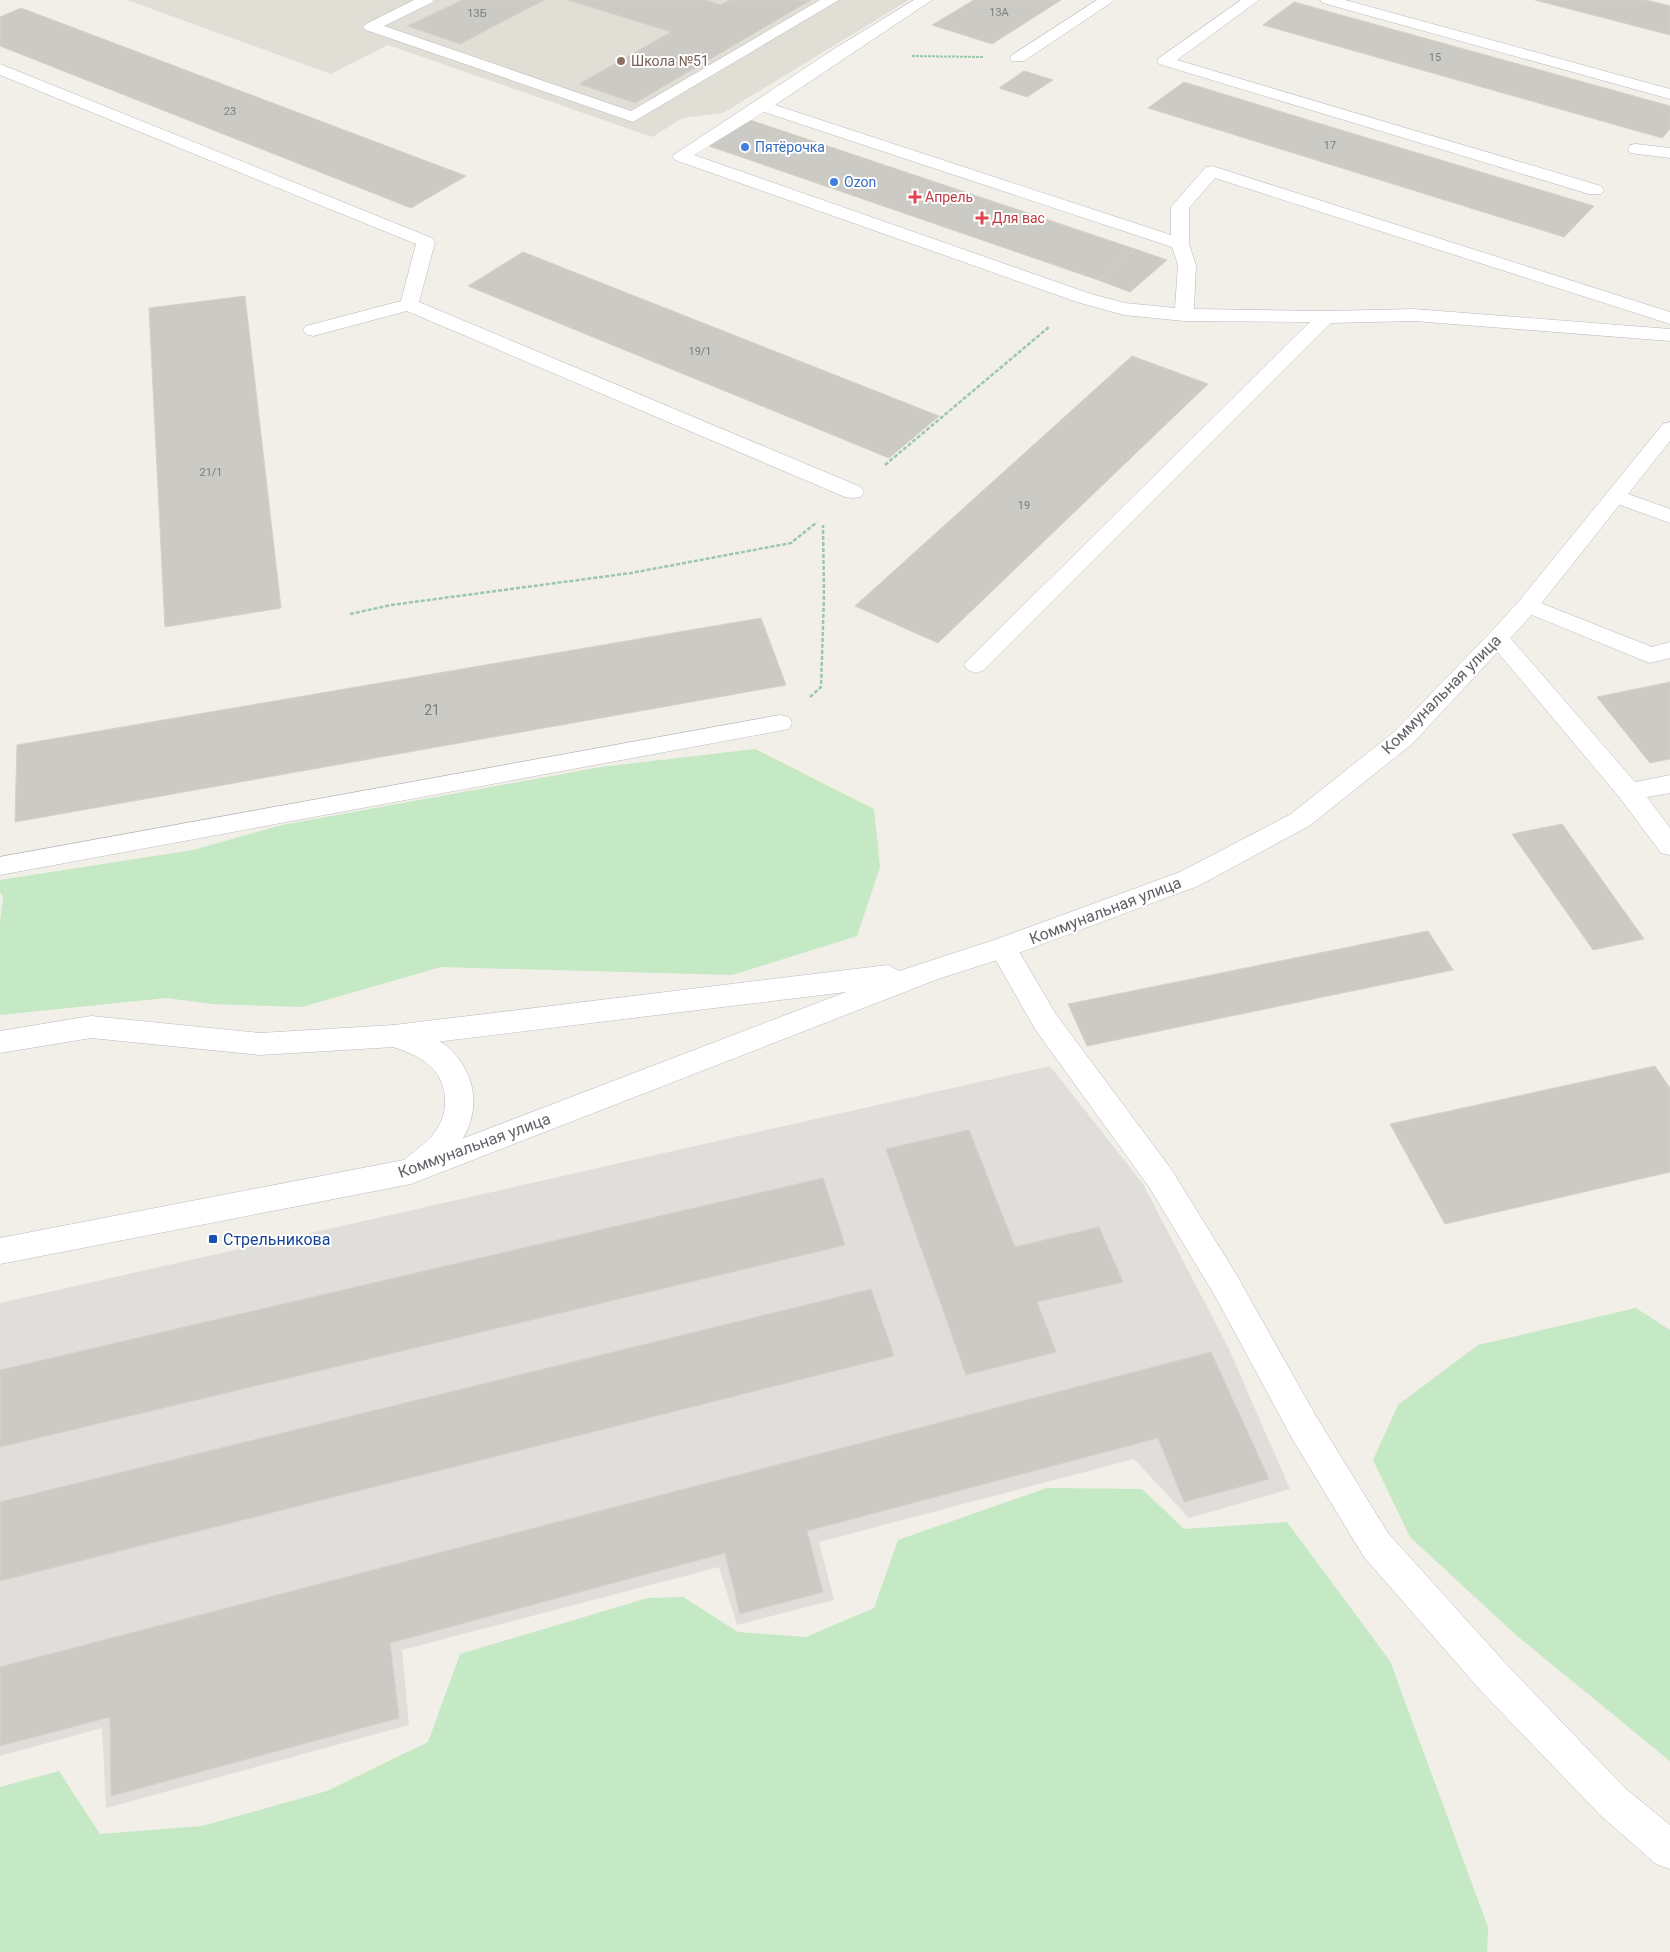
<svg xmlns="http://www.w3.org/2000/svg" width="1670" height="1952" font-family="Roboto,sans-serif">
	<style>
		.industrial { fill: #e0deda }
		.education { fill: #e1ded6 }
		.green { fill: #c5e8c5 }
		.building { fill: #cccac5; stroke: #d6d1c6 }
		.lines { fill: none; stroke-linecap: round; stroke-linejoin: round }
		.lane-casing { stroke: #b5b8bc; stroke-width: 1 }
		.secondary-casing { stroke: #b6babf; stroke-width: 1 }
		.path-far1 { stroke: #9cc7a9; stroke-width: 2; stroke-dasharray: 3 1; stroke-linecap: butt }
		.path { stroke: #9cc7a9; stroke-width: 2.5; stroke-dasharray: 4 2; stroke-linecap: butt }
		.lane { fill: #fff; fill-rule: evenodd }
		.secondary { fill: #fff; fill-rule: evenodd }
		.education-dot { fill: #8d6e63; stroke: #fff; stroke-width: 2 }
		.shop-dot { fill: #3f7fe0; stroke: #fff; stroke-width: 2 }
		.health-dot { fill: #e0444e; stroke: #fff; stroke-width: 2 }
		.transit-dot { fill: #1a4fb4; stroke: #fff; stroke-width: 2 }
		.labels { text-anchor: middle; stroke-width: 4; stroke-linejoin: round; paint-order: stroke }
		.far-number-label { font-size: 11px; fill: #7a7d7f }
		.far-education-label { font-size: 14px; fill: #785e54; stroke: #fff; text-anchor: start }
		.far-shop-label { font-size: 14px; fill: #366cbe; stroke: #fff; text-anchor: start }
		.far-health-label { font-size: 14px; fill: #be3a42; stroke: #fff; text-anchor: start }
		.number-label { font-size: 14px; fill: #7a7d7f }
		.street-label { font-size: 16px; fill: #5f6368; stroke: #fff }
		.transit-label { font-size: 16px; fill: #164399; stroke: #fff; text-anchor: start }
	</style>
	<rect width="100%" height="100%" fill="#f1efe8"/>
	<path class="industrial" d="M1050,1066L1143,1184L1229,1349L1290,1489L1189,1518L1134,1459L819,1542L834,1600L737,1625L719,1567L402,1650L409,1725L106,1808L102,1728L0,1756V1303Z"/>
	<path class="education" d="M127,0H909L723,113L683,118L652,137L388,45L331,74Z"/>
	<g class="green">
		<path d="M755,749L874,809L880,867L857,936L732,975L441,967L302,1007L213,1004L166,998L0,1015V922L3,897L0,892V880L193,850L282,825L601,767Z"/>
		<path d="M1636,1308L1670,1330V1761L1516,1635L1410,1537L1373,1460L1398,1405L1478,1345Z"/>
		<path d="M1047,1488L1142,1489L1184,1529L1287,1522L1390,1661L1488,1927L1487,1952H0V1787L59,1771L100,1834L202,1826L327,1791L428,1742L460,1654L648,1598L683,1597L738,1632L806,1637L874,1608L898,1540Z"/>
	</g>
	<g class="building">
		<path d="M462,0H544L460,44L408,26Z"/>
		<path d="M568,0H706L721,5L729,0H811L635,103L579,84L671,32Z"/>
		<path d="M974,0H1061L992,44L932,25Z"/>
		<path d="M1535,0H1646L1670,6V35Z"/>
		<path d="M1294,2L1670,106V129L1662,138L1263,25Z"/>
		<path d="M21,8L466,176L411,208L0,46V17Z"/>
		<path d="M1024,71L1053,80L1027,97L999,88Z"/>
		<path d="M1184,82L1341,130L1594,206L1564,237L1148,108Z"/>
		<path d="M750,120L783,131L741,157L709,146Z"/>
		<path d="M783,131L1135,249L1098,280L741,157Z"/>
		<path d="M1135,249L1167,260L1130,292L1098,280Z"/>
		<path d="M523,252L939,416L889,458L468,286Z"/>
		<path d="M245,296L281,608L165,627L149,308Z"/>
		<path d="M1132,356L1208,384L938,643L855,606Z"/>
		<path d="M761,618L786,685L15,822L17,745Z"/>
		<path d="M1670,682V759L1650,763L1597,697Z"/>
		<path d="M1562,824L1644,939L1593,950L1512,834Z"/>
		<path d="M1428,931L1453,970L1087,1046L1068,1004Z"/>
		<path d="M1655,1066L1670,1088V1172L1445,1224L1390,1124Z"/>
		<path d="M969,1130L1015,1247L1099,1227L1123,1282L1037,1302L1056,1352L966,1375L886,1149Z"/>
		<path d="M823,1178L845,1245L0,1447V1370Z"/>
		<path d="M871,1289L894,1356L0,1581V1502Z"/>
		<path d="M1211,1352L1269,1479L1184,1502L1158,1438L807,1531L823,1592L740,1614L725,1553L390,1643L399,1718L111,1796L110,1717L0,1746V1667Z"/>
	</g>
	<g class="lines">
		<g class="lane-casing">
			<g id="lane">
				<path d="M414,0H434L431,3L384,26L631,111L820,0H839L633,122L366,30L363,27L366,24Z"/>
				<path d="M914,0H932L775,105L1171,235V207L1206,167L1212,166L1670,312V324L1215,178L1189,208V244L1196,265L1194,309L1326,311L1414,309L1670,329V341L1414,321L1331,323L984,670L976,673L968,670L964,665L968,660L1310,322L1184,321L1124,315L1077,302L675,160L672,156L834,49ZM764,112L1172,247L1178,265L1175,308L1125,303L1091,294L694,155Z"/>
				<path d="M1097,0H1115L1024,61H1012L1010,58L1012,55Z"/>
				<path d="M1241,0H1259L1177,60L1601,186L1604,190L1601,194H1589L1159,64L1157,61L1159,58Z"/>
				<path d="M1320,0H1345L1670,89V99L1323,3Z"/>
				<path d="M0,64L432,238L435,242L419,302L861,487L864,492L861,497L853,498L845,497L407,311L313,336L306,334L303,330L306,326L401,301L416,244L0,75Z"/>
				<path d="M1636,144L1670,148V158L1630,153L1628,149L1630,145Z"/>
				<path d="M1617,490L1670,509V523L1609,501L1606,496L1609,491Z"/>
				<path d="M1528,598L1652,647L1670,642V658L1650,663L1642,660L1520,610L1517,605L1520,600Z"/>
				<path d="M1498,631L1506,633L1635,782L1670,775V793L1647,797L1670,828V855L1661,853L1620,798L1490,643L1486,638L1490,633Z"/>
				<path d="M780,715L789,717L792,723L789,729L0,875V857Z"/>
				<path d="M1003,938L1013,941L1055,1013L1171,1169L1236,1274L1317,1418L1388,1533L1507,1665L1626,1789L1670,1825V1869L1656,1864L1600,1815L1481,1691L1364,1557L1293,1440L1214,1294L1149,1187L1035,1029L989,948L993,941Z"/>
				<path d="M394,1025C412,1030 431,1035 447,1046C454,1052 459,1059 464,1067C485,1104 469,1142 437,1168C424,1178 418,1186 400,1180L396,1171C404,1156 420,1149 431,1137C441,1125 446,1113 445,1098C443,1063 412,1053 384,1044L380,1036L384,1028Z"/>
			</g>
		</g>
		<g class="secondary-casing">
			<path id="secondary" d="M1670,422V441L1536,610L1506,643L1412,744L1309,826L1198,886L1013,955L938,979L411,1184L0,1264V1238L409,1159L846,992L394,1047L260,1055L91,1038L0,1053V1031L91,1016L260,1033L394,1025L888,965L899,971L994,940L1180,872L1291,814L1394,732L1490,633L1520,600L1663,424Z"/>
		</g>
		<path class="path-far1" d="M912,56L983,57"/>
		<g class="path">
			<path d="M885,465L1049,327"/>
			<path d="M350,614L391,605L631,573L791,543L817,522"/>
			<path d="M810,697L821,687L824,595L823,525"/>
		</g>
		<use href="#lane" class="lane"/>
		<use href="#secondary" class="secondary"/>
	</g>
	<circle class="education-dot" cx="621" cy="61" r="5"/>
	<g class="shop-dot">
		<circle cx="745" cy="147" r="5"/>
		<circle cx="834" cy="182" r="5"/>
	</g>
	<g class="health-dot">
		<path d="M912.5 189.5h5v5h5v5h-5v5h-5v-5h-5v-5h5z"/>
		<path d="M979.5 210.5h5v5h5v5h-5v5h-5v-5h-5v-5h5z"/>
	</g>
	<rect class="transit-dot" x="208" y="1234" width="10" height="10" rx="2.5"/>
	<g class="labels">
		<g class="far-number-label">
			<text x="999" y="16">13А</text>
			<text x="477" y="17">13Б</text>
			<text x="1435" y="61">15</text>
			<text x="230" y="115">23</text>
			<text x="1330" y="149">17</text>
			<text x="700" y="355">19/1</text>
			<text x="211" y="476">21/1</text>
			<text x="1024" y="509">19</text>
		</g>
		<g class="far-education-label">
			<text x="631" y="66">Школа №51</text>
		</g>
		<g class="far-shop-label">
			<text x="755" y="152">Пятёрочка</text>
			<text x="844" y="187">Ozon</text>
		</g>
		<g class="far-health-label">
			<text x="925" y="202">Апрель</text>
			<text x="992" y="223">Для вас</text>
		</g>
		<g class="number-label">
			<text x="432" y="715">21</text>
		</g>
		<g class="street-label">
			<text transform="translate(1441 694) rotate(-45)" y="6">Коммунальная улица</text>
			<text transform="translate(1105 910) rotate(-21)" y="6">Коммунальная улица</text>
			<text transform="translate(474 1145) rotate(-20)" y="6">Коммунальная улица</text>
		</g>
		<g class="transit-label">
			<text x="223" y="1245">Стрельникова</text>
		</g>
	</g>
</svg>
